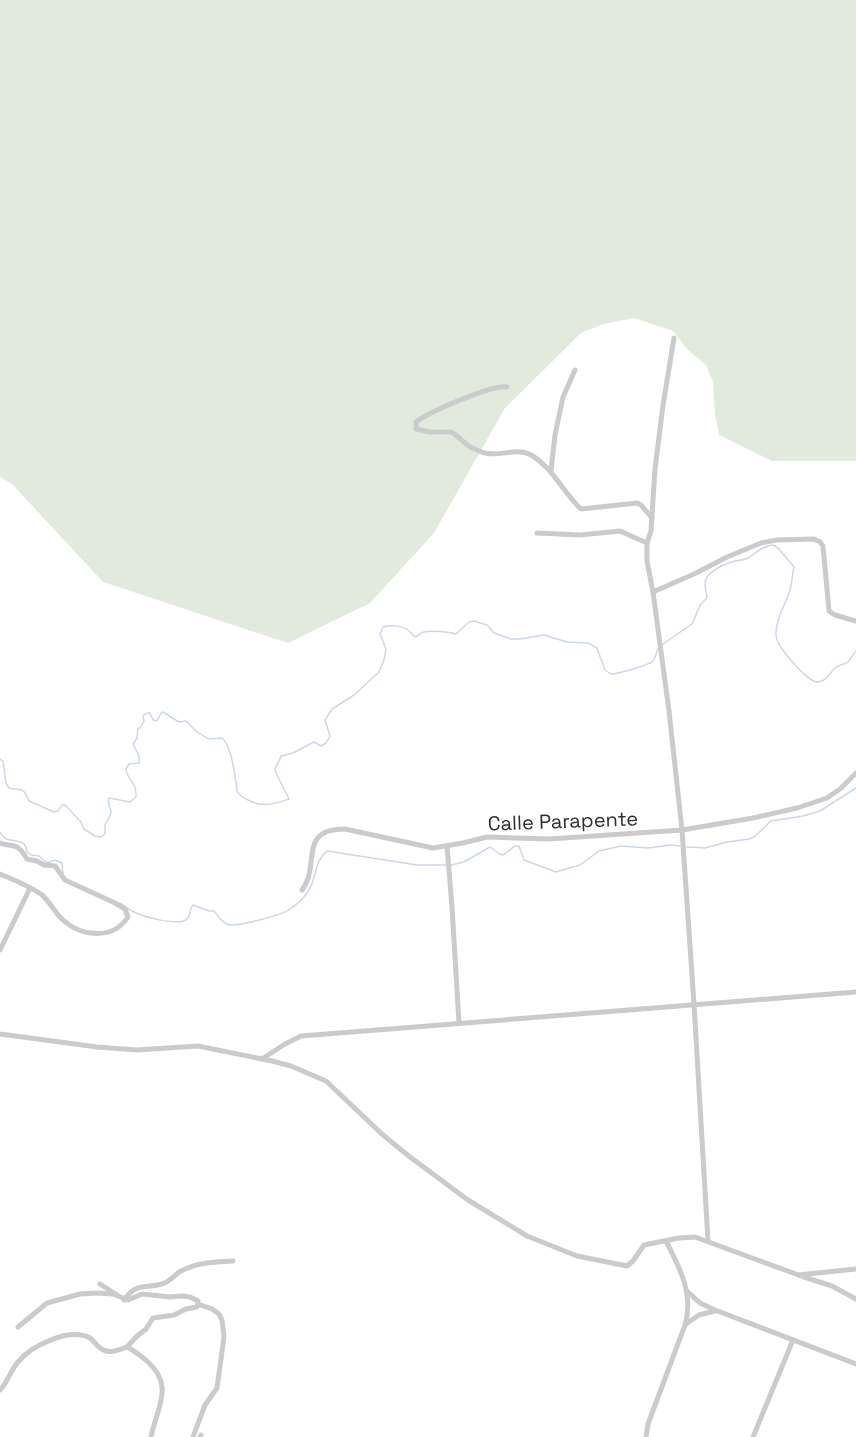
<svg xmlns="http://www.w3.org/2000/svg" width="856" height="1437" font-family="'Space Grotesk',sans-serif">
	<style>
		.green { fill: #e2eade }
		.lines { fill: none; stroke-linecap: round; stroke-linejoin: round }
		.stream { stroke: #ccd8e7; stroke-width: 1.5 }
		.minor { stroke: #cbcbcb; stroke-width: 5 }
		.labels { text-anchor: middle; stroke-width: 6; stroke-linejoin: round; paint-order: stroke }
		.street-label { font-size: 20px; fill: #2e2e2e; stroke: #fff }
	</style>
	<rect width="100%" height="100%" fill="#fff"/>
	<path class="green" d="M0,0H856V461H772L719,435L715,414L713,382L706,365L688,350L673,331L634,318L604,324L581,333L505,408L434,533L370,603L288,643L103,582L12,484L0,477Z"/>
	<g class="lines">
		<g class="stream">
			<path d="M663,644L692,624C695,618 696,614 699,608C700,604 704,601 707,598C707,592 703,585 706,579C709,572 722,565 729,563C735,560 742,561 748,558C756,553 764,545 773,545L778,548L794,567C792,575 792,583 790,590C786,603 775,621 776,635C776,646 807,681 817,682C827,682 829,673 835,668C839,664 844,665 848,662C851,659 853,654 856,651"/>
			<path d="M0,759L3,761L6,783L9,788C23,792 22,785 29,801L54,812L58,811L62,805H65L81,822L84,829L95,836L101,837L105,834V825L110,816L111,811L108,801L109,798L130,802L136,797C137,781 127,781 126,769L129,764L139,763V756L133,744L137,738L138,728H140L144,721L143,716L147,713H150L153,720L156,721L158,719L161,713L163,712L179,722L186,721L196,731L208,739L222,738C231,745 234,771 236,782C237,785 236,788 237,791C239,795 244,798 248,800C263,808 274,804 289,799C287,794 275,772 275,770C275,767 280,760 281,756L293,753L314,742L321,746L326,743L330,736L325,720L332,709L354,695L379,672L384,660L386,649L380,634L383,627C389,625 402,625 408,630C411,632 412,635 415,637C417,636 422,632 424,632C430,630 450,632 456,634L469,622L474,621L487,625L494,633L511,639H520L544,635L567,642L588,643L597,648L605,670L611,674C618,674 649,665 653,661C656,658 656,652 658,648"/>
			<path d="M0,832C8,848 25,833 27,852L31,855L39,856L47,863L55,860L62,863L63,873"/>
			<path d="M687,847L705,848L727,842L749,839L754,837L771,821L803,816L820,811L856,788"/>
			<path d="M451,865L464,862L490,847L499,854L503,855L515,846H519L524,860L556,872L580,865L599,851L621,846L648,848L670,845L680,846"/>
			<path d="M120,903C124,905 127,909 132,911C141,916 181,928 188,918C191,914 189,909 193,905L209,911H214C218,915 221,922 227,924C235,928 282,915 290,909C296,905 303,899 307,893C317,881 313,862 327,851L417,865H447"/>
		</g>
		<g class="minor">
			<path d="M674,338L663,405L655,469L651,531L647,543V561L653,592L669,711L682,830L694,1004L708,1241"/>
			<path d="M507,387C493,384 429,412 416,422V429L429,432H451C456,434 460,439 465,443C470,448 478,451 485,453C501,457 516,447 531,455C553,468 563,492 581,509L637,503L641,505L652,518"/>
			<path d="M551,471L555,435L563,397L575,370"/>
			<path d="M537,533L580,535L620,531L647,543"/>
			<path d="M653,592L694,574L727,557L761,543L777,540L814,539L820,542L823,546L829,611L835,615L856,621"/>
			<path d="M0,843C6,846 14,844 18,848C22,850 25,856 27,859L37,861L44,865L55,866L65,880L115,903L125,909L128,917C113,940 82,937 63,920C55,913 50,902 42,895C30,886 14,880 0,874"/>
			<path d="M447,846L452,907L459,1023"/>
			<path d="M302,890C321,865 297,829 345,829L433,848L463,843L487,837L549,839L682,830L753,818L797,808L827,798L840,789L856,773"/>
			<path d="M0,950L30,888"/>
			<path d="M0,1034L97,1047L137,1050L198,1046L272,1061L291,1066L326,1081L383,1135L410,1157L468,1200L527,1236L577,1256L627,1266L633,1261L644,1245L679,1238L695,1237L804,1277L832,1286L856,1299"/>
			<path d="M262,1059L285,1044L301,1036L856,992"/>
			<path d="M798,1275L856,1269"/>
			<path d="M100,1284L117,1295"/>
			<path d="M688,1292L700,1303L715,1310L856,1364"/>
			<path d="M124,1300C137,1282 144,1289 162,1284C170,1282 174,1275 181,1271C198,1262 215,1262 233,1261"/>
			<path d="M686,1324L699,1315L715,1311"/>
			<path d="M18,1327L47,1303L80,1294L96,1293L113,1294L128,1300L142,1294L170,1297L182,1296L190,1297L198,1301V1304L197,1307L186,1309L174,1315L153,1318L146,1329L137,1336L127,1347"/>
			<path d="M0,1390C8,1382 10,1371 18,1362C31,1346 69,1327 90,1338C94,1341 96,1345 100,1348C109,1355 118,1350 127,1347C135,1351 141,1356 147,1361C175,1386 157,1407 151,1437"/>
			<path d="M193,1437L205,1405L217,1388L224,1337L222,1320L219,1314L212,1309L198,1304"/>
			<path d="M200,1437L201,1435"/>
			<path d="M646,1437L648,1424L685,1325C694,1295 680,1268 666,1241"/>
			<path d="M753,1437L793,1340"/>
		</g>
	</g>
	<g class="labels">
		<g class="street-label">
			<text transform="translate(563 821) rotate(-2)" y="7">Calle Parapente</text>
		</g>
	</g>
</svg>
